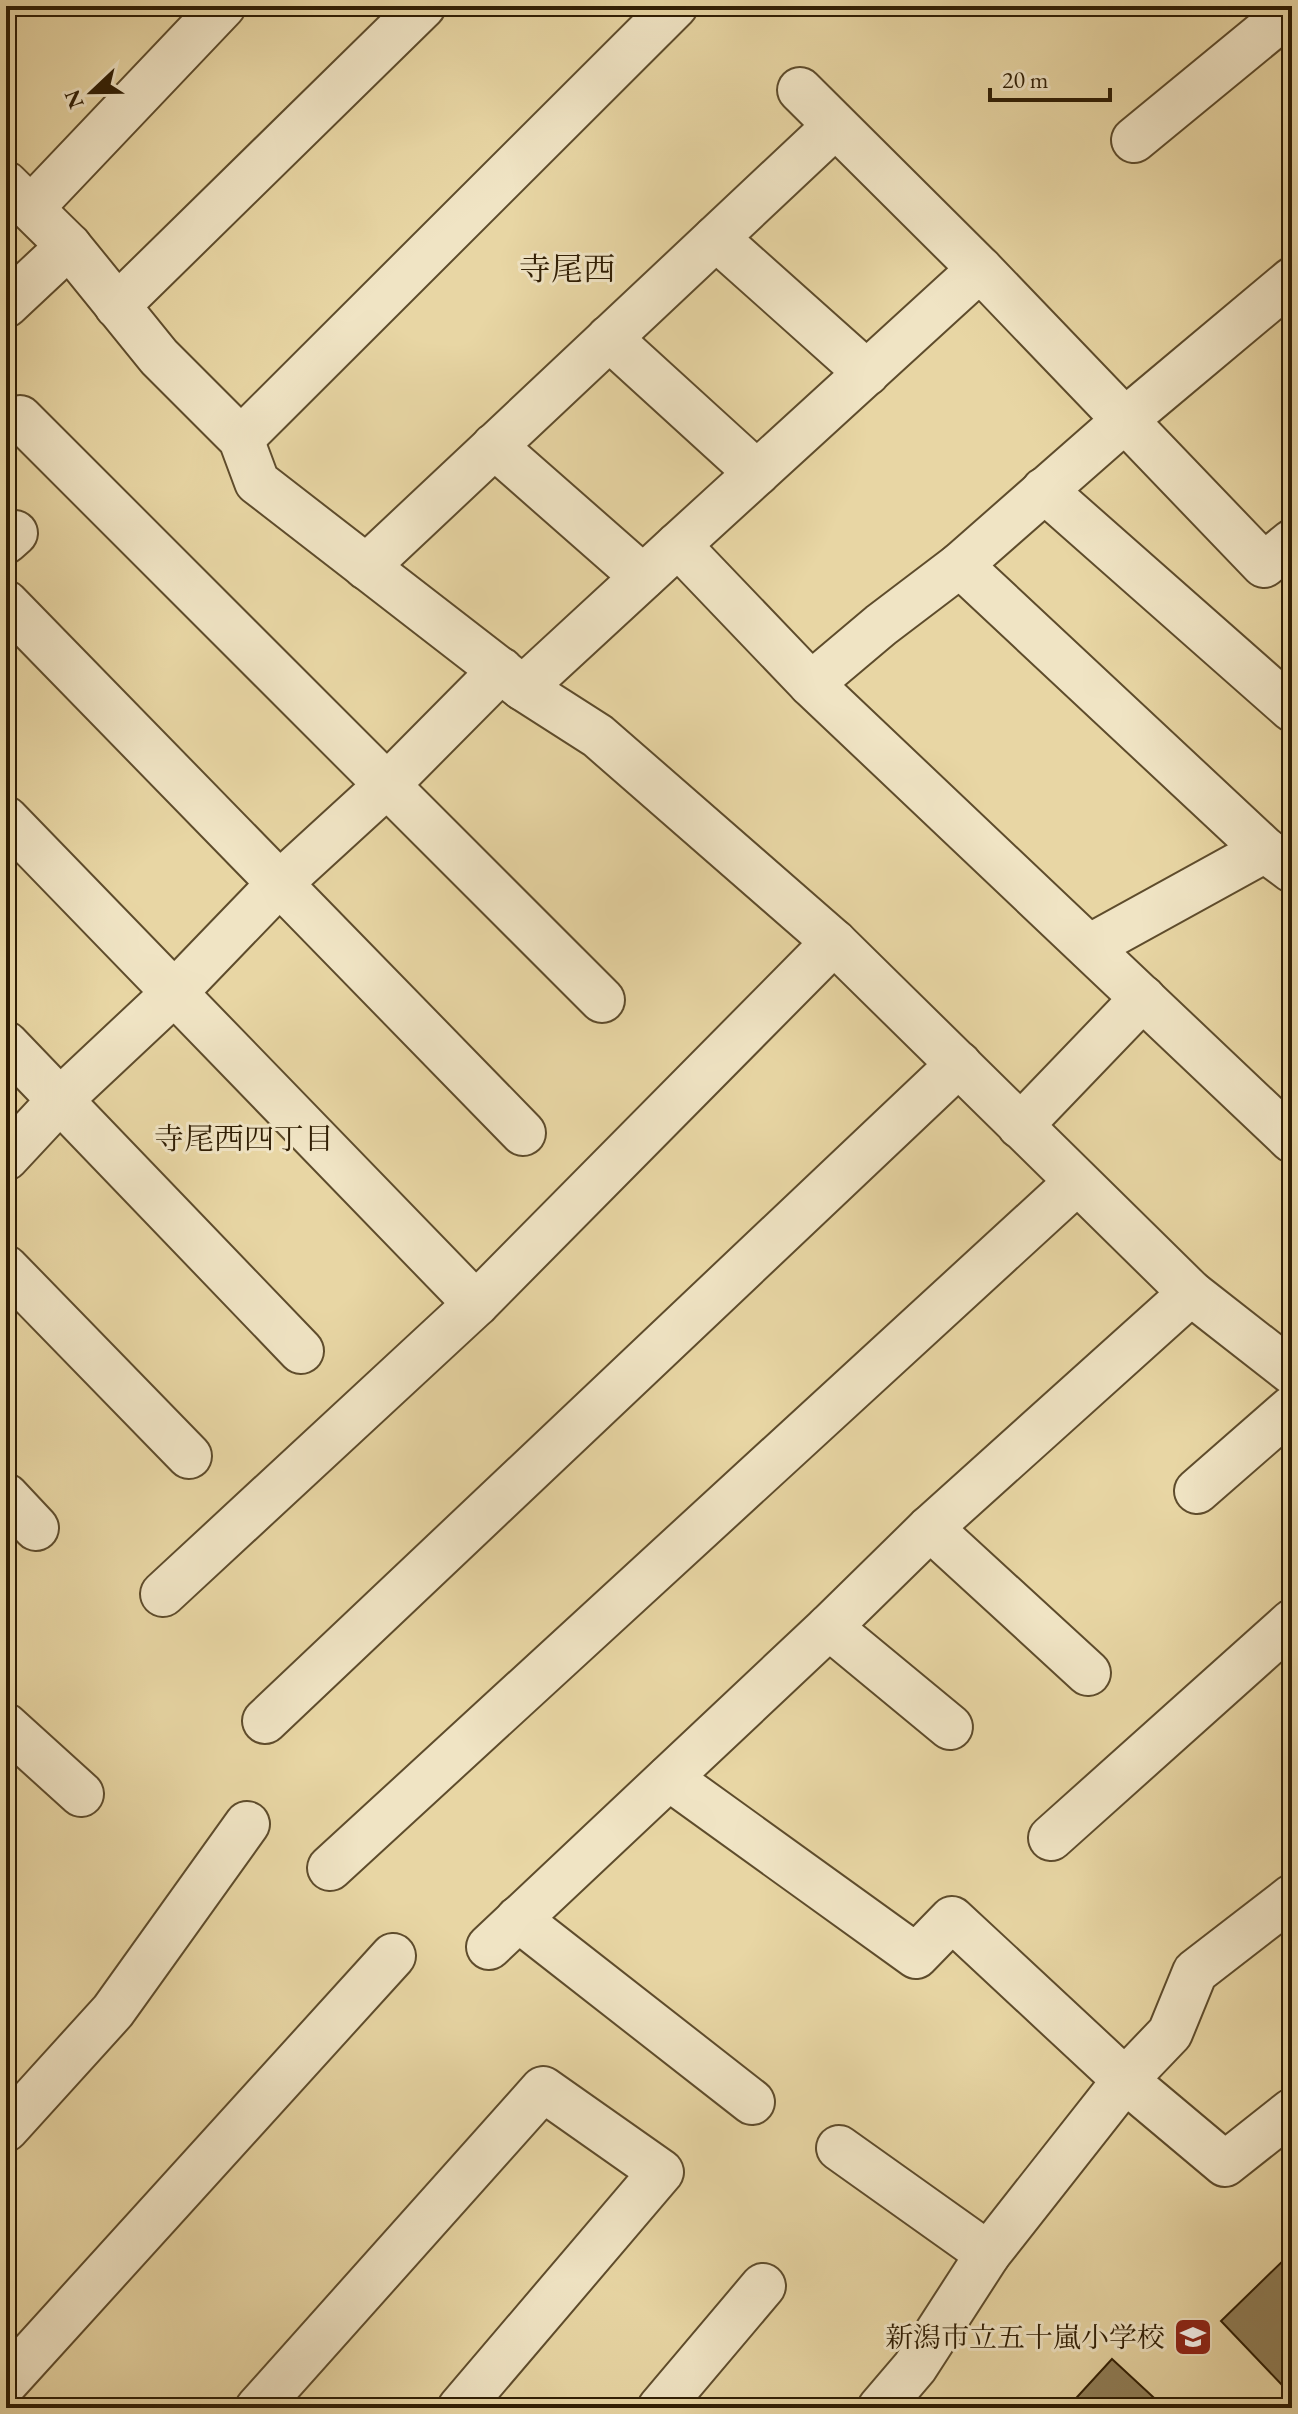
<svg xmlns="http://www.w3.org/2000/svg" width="1298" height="2414" font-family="'EB Garamond','Noto Serif JP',serif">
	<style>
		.building { fill: #907e57; stroke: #301e04; stroke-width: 2 }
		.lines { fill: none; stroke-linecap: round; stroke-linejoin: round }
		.street-casing { stroke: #5e4c2c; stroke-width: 48 }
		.street { stroke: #f0e4c4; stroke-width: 44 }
		.labels { text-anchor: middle; stroke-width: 6; stroke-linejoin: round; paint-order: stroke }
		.poi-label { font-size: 28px; fill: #301e04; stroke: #f0e4c4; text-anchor: end }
		.neighbourhood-label { font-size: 30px; fill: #301e04; stroke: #f0e4c4 }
		.quarter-label { font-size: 32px; fill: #301e04; stroke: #f0e4c4 }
	</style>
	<rect width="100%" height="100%" fill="#e8d6a4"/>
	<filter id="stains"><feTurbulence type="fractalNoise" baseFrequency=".0025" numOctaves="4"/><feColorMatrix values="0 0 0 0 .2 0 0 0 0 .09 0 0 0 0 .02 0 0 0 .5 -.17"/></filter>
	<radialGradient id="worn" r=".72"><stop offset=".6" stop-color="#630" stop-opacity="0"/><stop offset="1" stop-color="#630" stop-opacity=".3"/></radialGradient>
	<g class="building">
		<path d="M1292,2252V2375L1282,2385L1221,2321Z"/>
		<path d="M1112,2359L1165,2408H1067Z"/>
	</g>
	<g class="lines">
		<g class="street-casing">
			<g id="street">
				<path d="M800,90L980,269"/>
				<path d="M1134,140L1292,10"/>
				<path d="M6,184L69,246L159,357L241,439L257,482L523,688L598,736L834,942L1191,1293L1292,1372"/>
				<path d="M31,208L223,6"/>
				<path d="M716,238L867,373"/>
				<path d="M6,305L69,246"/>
				<path d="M117,306L423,6"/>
				<path d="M609,338L757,473"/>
				<path d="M20,418L602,1000"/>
				<path d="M241,439L675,6"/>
				<path d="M494,446L643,577"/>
				<path d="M1044,490L1292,709"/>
				<path d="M6,541L15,533"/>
				<path d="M678,545L980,269L1264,565L1292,542"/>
				<path d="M960,565L1265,850L1292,870"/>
				<path d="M366,567L835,126"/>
				<path d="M6,603L523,1133"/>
				<path d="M811,684L1292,1140"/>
				<path d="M523,688L678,545L811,684L881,625L960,565L1125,420L1292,280"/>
				<path d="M6,819L476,1304"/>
				<path d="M1089,947L1265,850"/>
				<path d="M6,1044L301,1351"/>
				<path d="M1020,1126L1143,998"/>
				<path d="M6,1158L61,1099L174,993L280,883L386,786L501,670"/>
				<path d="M6,1268L189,1456"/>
				<path d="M1197,1491L1292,1408"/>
				<path d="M6,1496L36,1528"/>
				<path d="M930,1528L1088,1673"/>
				<path d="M163,1594L476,1304L834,942"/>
				<path d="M829,1627L950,1727"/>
				<path d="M265,1721L959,1064"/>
				<path d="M6,1726L81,1794"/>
				<path d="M669,1778L916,1956L952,1919L1125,2080L1225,2164L1292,2111"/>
				<path d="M1051,1838L1292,1622"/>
				<path d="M330,1868L1077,1182"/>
				<path d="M518,1919L752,2102"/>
				<path d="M489,1947L829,1627L930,1528L1191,1293"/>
				<path d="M6,2129L113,2011L247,1824"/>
				<path d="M839,2148L988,2254"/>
				<path d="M6,2382L393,1956"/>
				<path d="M258,2408L543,2089L661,2172L460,2408"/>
				<path d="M660,2408L763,2286"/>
				<path d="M880,2408L915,2367L988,2254L1125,2080L1170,2033L1195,1972L1292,1897"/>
			</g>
		</g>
		<use href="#street" class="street"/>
	</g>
	<defs>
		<g id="school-square" transform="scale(2)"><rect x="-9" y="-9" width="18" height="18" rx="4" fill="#8f2418" stroke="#f0e4c4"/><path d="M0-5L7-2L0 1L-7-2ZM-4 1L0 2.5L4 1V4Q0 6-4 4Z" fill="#fff"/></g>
	</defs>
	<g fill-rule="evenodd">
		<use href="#school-square" x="1193" y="2337"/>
	</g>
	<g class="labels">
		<g class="poi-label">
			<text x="1165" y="2347">新潟市立五十嵐小学校</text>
		</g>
		<g class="neighbourhood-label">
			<text x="244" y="1149">寺尾西四丁目</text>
		</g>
		<g class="quarter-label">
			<text x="567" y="280">寺尾西</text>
		</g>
	</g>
	<rect width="1298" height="2414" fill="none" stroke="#e8d6a4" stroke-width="32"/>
	<rect x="8" y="8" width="1282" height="2398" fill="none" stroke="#301e04" stroke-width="4"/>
	<rect x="16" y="16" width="1266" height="2382" fill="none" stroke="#301e04" stroke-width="2"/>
	<g transform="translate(92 92) rotate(248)" stroke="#f0e4c4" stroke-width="6" paint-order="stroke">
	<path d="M0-6L14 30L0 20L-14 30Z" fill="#301e04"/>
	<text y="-12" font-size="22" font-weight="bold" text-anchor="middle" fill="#301e04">N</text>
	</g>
	<path d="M990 88v12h120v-12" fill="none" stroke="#301e04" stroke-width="4"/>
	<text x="1002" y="88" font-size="24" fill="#301e04" stroke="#f0e4c4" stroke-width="6" paint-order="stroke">20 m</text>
	<rect width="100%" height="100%" filter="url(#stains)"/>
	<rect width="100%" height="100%" fill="url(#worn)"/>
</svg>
